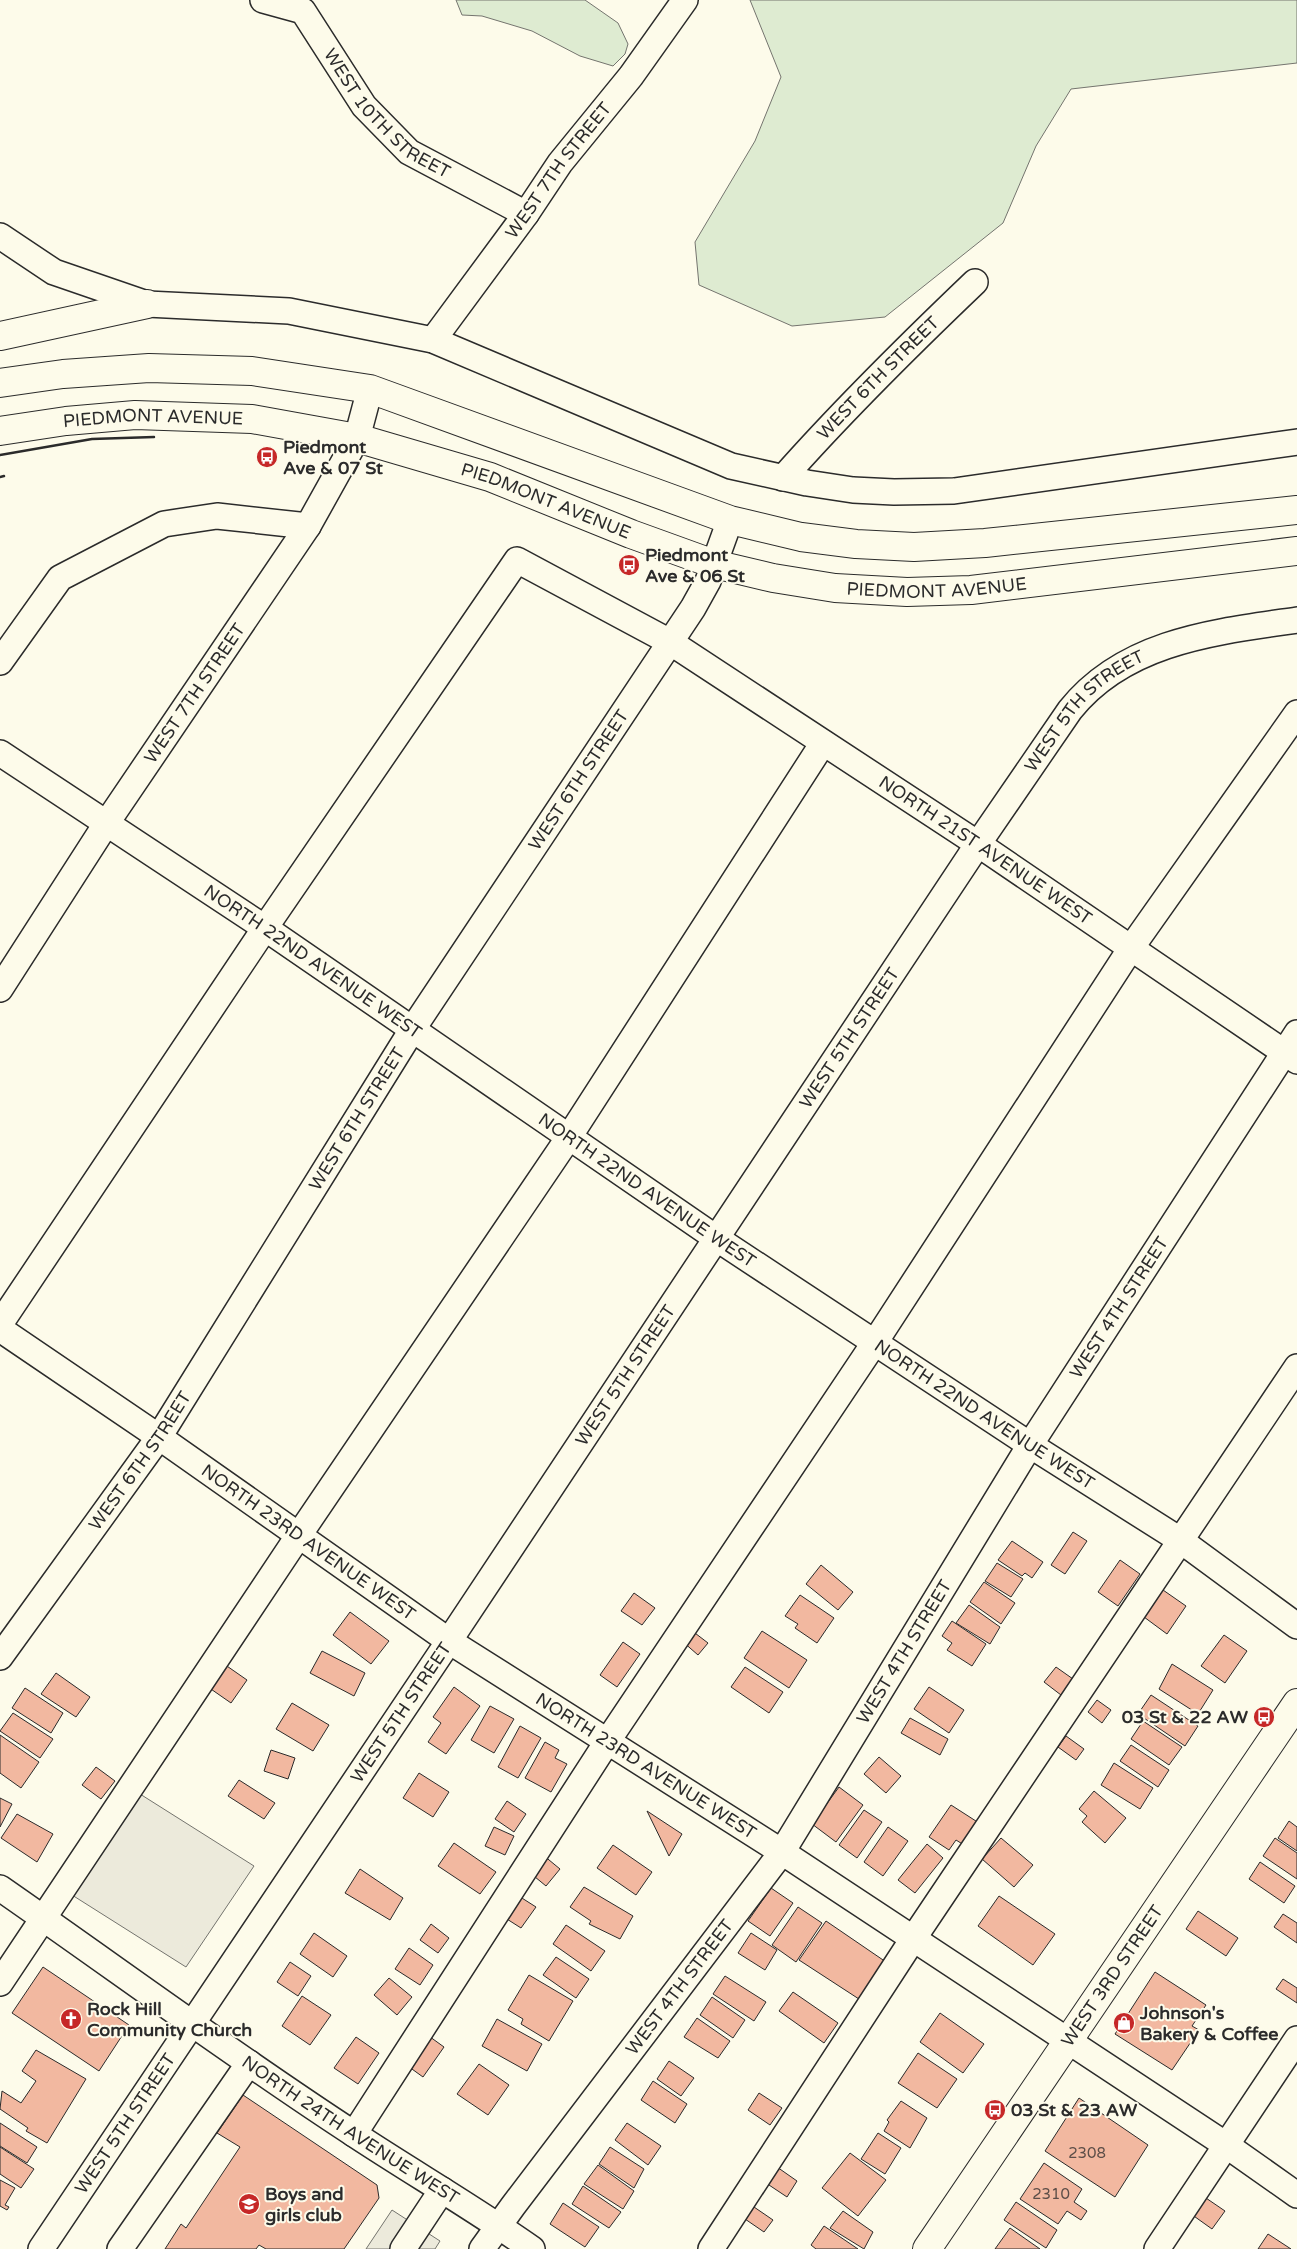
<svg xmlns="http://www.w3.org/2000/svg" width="1297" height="2249" font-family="'Varela Round',sans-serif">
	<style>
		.green { fill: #deebd1; stroke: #74746e }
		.parking { fill: #eceadb; stroke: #74746e }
		.building { fill: #f2b8a0; stroke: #2b2b2b }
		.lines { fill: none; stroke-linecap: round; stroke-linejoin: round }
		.minor-casing { stroke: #2b2b2b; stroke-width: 28 }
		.major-casing { stroke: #2b2b2b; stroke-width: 30 }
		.highway-casing { stroke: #2b2b2b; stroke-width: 30 }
		.minor { stroke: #fdfbea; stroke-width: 25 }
		.major { stroke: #fdfbea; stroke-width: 28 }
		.highway { stroke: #fdfbea; stroke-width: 28 }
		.wall { stroke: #2b2b2b; stroke-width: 2.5 }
		.labels { text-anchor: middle; stroke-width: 4; stroke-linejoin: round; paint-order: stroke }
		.number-label { font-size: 15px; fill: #5d4e48 }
		.street-label { font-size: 18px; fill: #2b2b2b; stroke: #fdfbea }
		.poi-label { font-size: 18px; font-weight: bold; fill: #2b2b2b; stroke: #fdfbea; text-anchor: start }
	</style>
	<rect width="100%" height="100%" fill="#fdfbea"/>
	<g class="green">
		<path d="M456,0H585L618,23L628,44L625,54L613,66L580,56L532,31L482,16L462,15Z"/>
		<path d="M750,0H1297V63L1071,89L1036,146L1003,223L885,317L792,326L699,285L695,242L755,141L781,77Z"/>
	</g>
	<g class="parking">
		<path d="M140,1794L254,1866L186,1967L72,1895Z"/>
		<path d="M392,2210L440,2241L435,2249H366Z"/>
	</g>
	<g class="building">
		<path d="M1073,1532L1087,1541L1065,1574L1051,1565Z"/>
		<path d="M1012,1541L1043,1562L1032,1578L1025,1573L1022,1576L998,1560Z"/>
		<path d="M1120,1560L1140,1574L1118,1606L1098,1592Z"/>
		<path d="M997,1563L1023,1579L1011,1597L985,1581Z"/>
		<path d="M821,1565L853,1592L838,1610L806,1584Z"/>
		<path d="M984,1582L1015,1603L1001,1624L970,1602Z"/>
		<path d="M1163,1590L1186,1606L1167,1634L1144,1617Z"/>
		<path d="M634,1593L655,1608L642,1625L621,1611Z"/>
		<path d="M800,1595L834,1618L817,1643L795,1628L798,1624L785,1616Z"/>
		<path d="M969,1605L1000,1627L990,1644L956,1623Z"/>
		<path d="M350,1612L389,1641L371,1664L333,1635Z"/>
		<path d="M952,1621L986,1644L972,1666L947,1650L952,1643L942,1636Z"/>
		<path d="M691,1630L708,1643L698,1655L682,1641Z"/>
		<path d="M762,1631L807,1660L789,1688L744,1658Z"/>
		<path d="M1224,1635L1247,1651L1225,1683L1201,1666Z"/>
		<path d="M623,1642L640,1654L617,1687L600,1675Z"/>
		<path d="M322,1651L365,1673L354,1696L310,1673Z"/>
		<path d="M224,1664L247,1680L231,1703L208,1687Z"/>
		<path d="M1172,1664L1213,1690L1198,1714L1159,1689Z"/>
		<path d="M745,1667L783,1692L769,1713L731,1687Z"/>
		<path d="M1056,1667L1073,1679L1061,1695L1044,1682Z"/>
		<path d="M56,1673L90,1697L76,1717L41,1694Z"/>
		<path d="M454,1687L480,1706L446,1754L428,1742L441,1723L433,1717Z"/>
		<path d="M929,1687L964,1710L949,1733L914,1709Z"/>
		<path d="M25,1688L63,1713L51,1733L12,1708Z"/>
		<path d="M1151,1695L1198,1726L1185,1746L1138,1714Z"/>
		<path d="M1097,1700L1111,1710L1102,1723L1088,1712Z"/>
		<path d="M292,1703L329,1725L313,1751L276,1729Z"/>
		<path d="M490,1706L514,1719L494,1753L471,1740Z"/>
		<path d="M13,1713L53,1739L40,1758L0,1731Z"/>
		<path d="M910,1718L948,1739L940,1755L901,1733Z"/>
		<path d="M1143,1721L1182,1747L1169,1765L1131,1739Z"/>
		<path d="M520,1726L541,1738L518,1778L498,1767Z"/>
		<path d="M0,1735L39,1762L21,1788L0,1773Z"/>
		<path d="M1066,1736L1084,1749L1076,1760L1058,1747Z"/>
		<path d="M545,1742L559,1750L555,1758L567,1764L551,1792L525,1778Z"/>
		<path d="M1131,1745L1169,1770L1158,1787L1120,1761Z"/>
		<path d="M271,1750L295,1758L288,1779L264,1771Z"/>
		<path d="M879,1757L901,1776L886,1793L864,1774Z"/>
		<path d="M1114,1763L1153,1788L1140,1809L1101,1785Z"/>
		<path d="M96,1767L115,1781L101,1799L82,1785Z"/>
		<path d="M419,1773L449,1792L433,1817L403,1798Z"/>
		<path d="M239,1780L275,1803L264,1819L228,1796Z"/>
		<path d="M839,1787L863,1805L836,1842L812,1824Z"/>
		<path d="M1094,1791L1126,1818L1105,1843L1082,1822L1087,1816L1079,1809Z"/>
		<path d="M0,1798L12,1804L0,1827Z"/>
		<path d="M507,1801L526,1814L514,1832L495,1819Z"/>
		<path d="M951,1805L979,1823L964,1845L956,1840L949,1850L929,1837Z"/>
		<path d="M864,1810L882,1822L857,1858L839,1845Z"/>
		<path d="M647,1811L682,1834L669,1856Z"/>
		<path d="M17,1814L53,1834L37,1862L1,1838Z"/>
		<path d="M1289,1821L1297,1827V1851L1278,1838Z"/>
		<path d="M494,1827L514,1836L505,1855L485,1846Z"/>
		<path d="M888,1827L908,1841L883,1876L864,1862Z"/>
		<path d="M1001,1838L1033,1865L1014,1887L982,1859Z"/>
		<path d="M1275,1838L1297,1853V1879L1263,1856Z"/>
		<path d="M454,1843L496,1872L480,1894L438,1866Z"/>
		<path d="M927,1844L943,1858L915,1893L898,1880Z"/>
		<path d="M613,1845L652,1872L636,1895L597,1868Z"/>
		<path d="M543,1855L560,1869L546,1886L529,1872Z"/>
		<path d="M1260,1862L1295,1886L1284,1903L1249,1879Z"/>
		<path d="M360,1869L403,1898L390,1920L345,1893Z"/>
		<path d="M584,1887L633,1916L620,1939L589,1924L591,1921L570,1907Z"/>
		<path d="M771,1888L793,1903L770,1936L748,1921Z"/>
		<path d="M514,1893L536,1907L521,1928L499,1914Z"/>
		<path d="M999,1896L1055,1934L1033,1965L978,1926Z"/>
		<path d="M798,1907L822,1923L796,1962L772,1945Z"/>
		<path d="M1198,1911L1238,1938L1226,1956L1186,1929Z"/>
		<path d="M1283,1914L1297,1923V1943L1274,1927Z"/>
		<path d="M826,1921L886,1962L862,2001L799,1960Z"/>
		<path d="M431,1924L449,1938L438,1953L420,1940Z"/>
		<path d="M566,1925L605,1951L591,1971L553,1944Z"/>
		<path d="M314,1933L347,1956L333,1977L300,1954Z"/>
		<path d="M751,1933L777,1950L765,1970L738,1953Z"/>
		<path d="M409,1948L433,1965L420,1985L395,1969Z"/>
		<path d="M556,1957L589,1979L576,1998L543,1975Z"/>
		<path d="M290,1962L311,1976L298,1996L277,1982Z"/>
		<path d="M43,1967L129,2025L99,2071L12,2013Z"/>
		<path d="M1155,1972L1206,2005L1192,2026L1199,2030L1172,2070L1115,2034Z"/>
		<path d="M529,1975L573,2001L549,2041L521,2024L523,2019L508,2010Z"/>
		<path d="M725,1976L766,2002L754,2021L713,1994Z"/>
		<path d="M389,1978L412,1997L397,2015L374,1995Z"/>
		<path d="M1283,1979L1297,1988V2003L1276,1989Z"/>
		<path d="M793,1992L838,2023L824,2043L779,2011Z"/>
		<path d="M302,1996L331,2015L310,2045L282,2026Z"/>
		<path d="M712,1997L745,2020L733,2038L700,2015Z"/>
		<path d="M940,2013L984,2044L963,2073L920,2042Z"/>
		<path d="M697,2018L730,2041L718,2058L684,2037Z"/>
		<path d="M497,2019L542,2044L527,2071L482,2046Z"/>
		<path d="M426,2034L444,2047L423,2077L405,2064Z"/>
		<path d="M356,2037L379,2053L358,2084L334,2068Z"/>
		<path d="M36,2050L86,2079L47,2143L26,2131L28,2128L0,2109L2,2091L21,2103L36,2081L22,2071Z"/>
		<path d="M918,2053L957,2079L937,2108L898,2083Z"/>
		<path d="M669,2061L694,2078L681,2096L657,2079Z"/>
		<path d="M479,2064L509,2085L488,2115L457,2094Z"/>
		<path d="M653,2081L687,2104L675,2123L641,2100Z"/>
		<path d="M759,2093L782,2108L770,2125L748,2110Z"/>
		<path d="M243,2095L377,2185L379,2198L344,2249H266L259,2245L256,2249H165L181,2224L186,2228L240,2147L217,2133Z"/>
		<path d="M1079,2098L1148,2145L1115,2197L1045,2151Z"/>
		<path d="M901,2101L927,2118L910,2148L884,2131L889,2122L887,2120Z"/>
		<path d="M0,2123L37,2147L27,2163L0,2146Z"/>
		<path d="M627,2123L661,2146L648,2165L615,2140Z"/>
		<path d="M878,2133L901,2148L885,2174L861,2159Z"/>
		<path d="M0,2147L34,2169L21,2188L0,2174Z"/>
		<path d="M610,2147L644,2169L634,2188L599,2164Z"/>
		<path d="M850,2153L886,2180L858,2216L822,2188Z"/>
		<path d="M1044,2163L1082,2189L1074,2202L1087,2211L1081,2220L1067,2211L1058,2224L1020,2199Z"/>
		<path d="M598,2165L634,2191L623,2209L584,2184Z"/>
		<path d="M777,2167L797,2181L787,2197L766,2183Z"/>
		<path d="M0,2180L15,2188L5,2205L9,2207L7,2210L0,2206Z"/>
		<path d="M583,2186L621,2212L609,2228L572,2204Z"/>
		<path d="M1203,2196L1225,2211L1212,2229L1191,2214Z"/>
		<path d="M1016,2202L1057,2230L1046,2248L1004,2220Z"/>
		<path d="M563,2203L599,2227L585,2247L550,2224Z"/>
		<path d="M754,2207L773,2220L764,2232L745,2219Z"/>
		<path d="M843,2211L873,2232L864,2249L830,2228Z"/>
		<path d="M824,2226L858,2249H816L811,2245Z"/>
		<path d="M1010,2228L1040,2249H995Z"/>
		<path d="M1268,2234L1291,2249H1258Z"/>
	</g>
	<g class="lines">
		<g class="minor-casing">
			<g id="minor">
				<path id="s1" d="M263,0L303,11L364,106L409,152L526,214"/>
				<path d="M0,236L54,272L147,304L289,311L433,340L731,466L807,483L853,490L894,492L954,491L1297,442"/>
				<path id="s2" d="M433,340L526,214L560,163L631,76L685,0"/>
				<path id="s3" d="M783,478C844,409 909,345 975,282"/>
				<path d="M0,662L60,578L164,524L217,516L308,526"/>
				<path id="s4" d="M0,753L265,928L716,1238L1030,1445L1180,1540L1297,1626"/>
				<path id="s5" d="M0,989L106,824L308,526L357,438L370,389"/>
				<path id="s6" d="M0,1324L271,919L517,560L670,642L978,844L1297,1061"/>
				<path id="s7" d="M0,1329L159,1437L449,1641L782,1852L1226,2145L1297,2195"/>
				<path id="s8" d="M0,1657L159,1437L412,1030L693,608L708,581L730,520"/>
				<path id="s9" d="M0,1888C118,1970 234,2056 354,2134C413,2173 474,2208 532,2249"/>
				<path d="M0,1983L299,1535L569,1137L823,743"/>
				<path d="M354,2134L607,1742L881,1333L1131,948L1297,713"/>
				<path id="s10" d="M41,2249L449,1641L978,844L1070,710C1125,641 1215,632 1297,620"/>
				<path d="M120,2249L249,2063"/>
				<path d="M403,2249L442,2190"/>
				<path id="s11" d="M482,2249L513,2206L782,1852L1030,1445L1297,1033"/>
				<path d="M711,2249L913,1939L1297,1367"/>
				<path d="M1157,2249L1297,2039"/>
			</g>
		</g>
		<g class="major-casing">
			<g id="major">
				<path id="s12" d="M927,2249L1297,1703"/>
			</g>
		</g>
		<g class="highway-casing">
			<g id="highway">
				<path d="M0,336L147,304"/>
				<path d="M0,383L63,374L149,368L252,371L370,389L730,520L801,537L856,544L914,547L985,543L1297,510"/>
				<path id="s13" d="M0,431L66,421L135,415L252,419L357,438L490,477L631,534L714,564L773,578L835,588L907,592L971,590L1297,551"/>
			</g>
		</g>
		<use href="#minor" class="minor"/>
		<use href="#major" class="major"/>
		<use href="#highway" class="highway"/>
		<g class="wall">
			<path d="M0,455L92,439L154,437"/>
			<path d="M0,477L4,476"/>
		</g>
	</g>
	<defs>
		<g id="bus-disc" transform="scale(1.125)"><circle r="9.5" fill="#c62828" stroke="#fdfbea"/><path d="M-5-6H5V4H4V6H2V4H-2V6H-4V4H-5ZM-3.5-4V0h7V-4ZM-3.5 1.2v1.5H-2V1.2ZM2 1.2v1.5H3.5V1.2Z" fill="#fff"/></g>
		<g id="church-disc" transform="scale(1.125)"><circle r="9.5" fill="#c62828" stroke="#fdfbea"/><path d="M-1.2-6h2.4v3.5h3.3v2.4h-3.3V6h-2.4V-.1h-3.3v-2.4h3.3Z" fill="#fff"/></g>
		<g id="shop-disc" transform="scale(1.125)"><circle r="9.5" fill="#c62828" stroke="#fdfbea"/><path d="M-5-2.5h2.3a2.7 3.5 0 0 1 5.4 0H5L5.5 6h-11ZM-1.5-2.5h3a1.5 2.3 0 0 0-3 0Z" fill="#fff"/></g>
		<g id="school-disc" transform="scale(1.125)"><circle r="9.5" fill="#c62828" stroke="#fdfbea"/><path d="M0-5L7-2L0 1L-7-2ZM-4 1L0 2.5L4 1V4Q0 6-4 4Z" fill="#fff"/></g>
	</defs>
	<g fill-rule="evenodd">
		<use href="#bus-disc" x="267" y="457"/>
		<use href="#bus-disc" x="629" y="565"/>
		<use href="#bus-disc" x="1264" y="1717"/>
		<use href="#church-disc" x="71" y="2019"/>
		<use href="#shop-disc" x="1124" y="2023"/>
		<use href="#bus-disc" x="995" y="2110"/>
		<use href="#school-disc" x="249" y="2204"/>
	</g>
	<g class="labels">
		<g class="number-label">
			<text x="1087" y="2158">2308</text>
			<text x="1051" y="2199">2310</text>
		</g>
		<g class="street-label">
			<text dy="6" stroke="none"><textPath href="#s1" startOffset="176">WEST 10TH STREET</textPath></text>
			<text dy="6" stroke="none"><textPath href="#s2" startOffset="211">WEST 7TH STREET</textPath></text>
			<text dy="6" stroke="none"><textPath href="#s3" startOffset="138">WEST 6TH STREET</textPath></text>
			<text dy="6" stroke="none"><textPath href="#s13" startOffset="154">PIEDMONT AVENUE</textPath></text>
			<text dy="6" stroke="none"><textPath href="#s13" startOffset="559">PIEDMONT AVENUE</textPath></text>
			<text dy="6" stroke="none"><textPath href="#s13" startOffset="964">PIEDMONT AVENUE</textPath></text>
			<text dy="6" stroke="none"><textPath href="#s5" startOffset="354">WEST 7TH STREET</textPath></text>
			<text dy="6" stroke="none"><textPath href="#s10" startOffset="1861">WEST 5TH STREET</textPath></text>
			<text dy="6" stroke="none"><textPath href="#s8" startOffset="1051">WEST 6TH STREET</textPath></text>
			<text dy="6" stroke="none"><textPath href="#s6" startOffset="1474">NORTH 21ST AVENUE WEST</textPath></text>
			<text dy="6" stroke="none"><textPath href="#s4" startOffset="376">NORTH 22ND AVENUE WEST</textPath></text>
			<text dy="6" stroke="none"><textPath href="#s10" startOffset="1456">WEST 5TH STREET</textPath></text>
			<text dy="6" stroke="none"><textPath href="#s8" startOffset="646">WEST 6TH STREET</textPath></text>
			<text dy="6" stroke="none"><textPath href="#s4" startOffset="781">NORTH 22ND AVENUE WEST</textPath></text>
			<text dy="6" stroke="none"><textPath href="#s11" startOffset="1138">WEST 4TH STREET</textPath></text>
			<text dy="6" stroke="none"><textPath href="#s10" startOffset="1051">WEST 5TH STREET</textPath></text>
			<text dy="6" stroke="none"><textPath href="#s4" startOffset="1186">NORTH 22ND AVENUE WEST</textPath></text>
			<text dy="6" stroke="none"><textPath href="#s8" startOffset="241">WEST 6TH STREET</textPath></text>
			<text dy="6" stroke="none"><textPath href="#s7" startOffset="375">NORTH 23RD AVENUE WEST</textPath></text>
			<text dy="6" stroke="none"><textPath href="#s11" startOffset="732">WEST 4TH STREET</textPath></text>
			<text dy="6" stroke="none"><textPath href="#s10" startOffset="646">WEST 5TH STREET</textPath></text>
			<text dy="6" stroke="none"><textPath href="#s7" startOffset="780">NORTH 23RD AVENUE WEST</textPath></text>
			<text dy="6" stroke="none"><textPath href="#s12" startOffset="330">WEST 3RD STREET</textPath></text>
			<text dy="6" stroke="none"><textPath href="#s11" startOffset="328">WEST 4TH STREET</textPath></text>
			<text dy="6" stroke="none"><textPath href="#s10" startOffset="151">WEST 5TH STREET</textPath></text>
			<text dy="6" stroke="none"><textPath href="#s9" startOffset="426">NORTH 24TH AVENUE WEST</textPath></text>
		</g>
		<g class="poi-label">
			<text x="283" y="453">Piedmont<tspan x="283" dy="21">Ave &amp; 07 St</tspan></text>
			<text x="645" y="561">Piedmont<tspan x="645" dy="21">Ave &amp; 06 St</tspan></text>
			<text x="1248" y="1723" text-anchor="end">03 St &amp; 22 AW</text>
			<text x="87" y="2015">Rock Hill<tspan x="87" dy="21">Community Church</tspan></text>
			<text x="1140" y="2019">Johnson's<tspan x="1140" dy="21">Bakery &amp; Coffee</tspan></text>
			<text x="1011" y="2116">03 St &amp; 23 AW</text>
			<text x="265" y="2200">Boys and<tspan x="265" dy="21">girls club</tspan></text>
		</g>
	</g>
</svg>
